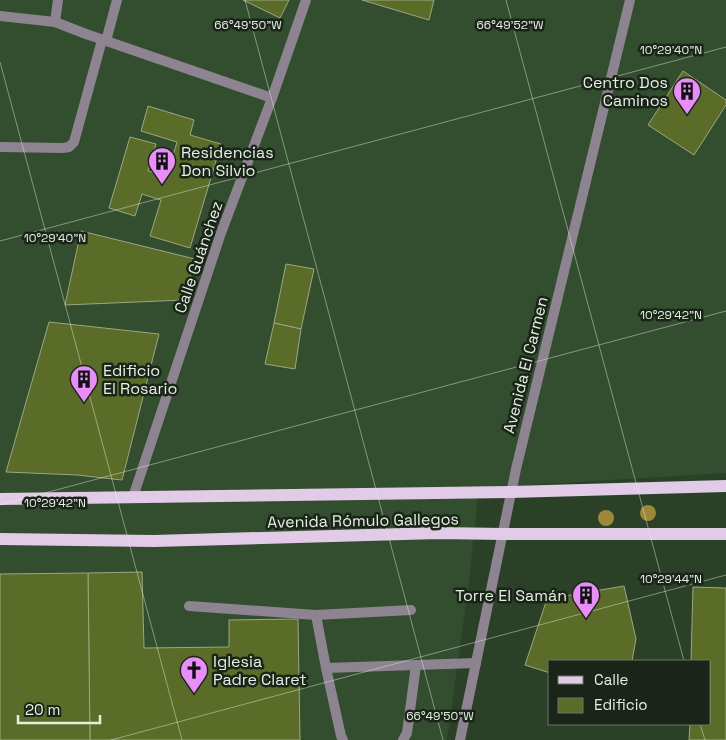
<svg xmlns="http://www.w3.org/2000/svg" width="726" height="740" font-family="'Space Grotesk',sans-serif">
	<style>
		.built { fill: #334d2f }
		.building { fill: #5b6c28; stroke: #9ca783 }
		.lines { fill: none; stroke-linecap: round; stroke-linejoin: round }
		.lane { stroke: #8e8390; stroke-width: 10 }
		.street { stroke: #8e8390; stroke-width: 10 }
		.primary { stroke: #e2cbe6; stroke-width: 12 }
		.tree { fill: #9e8738 }
		.ticks { fill: none; stroke: #e3f1e1; stroke-width: 1; stroke-opacity: 0.45 }
		.labels { text-anchor: middle; stroke-width: 5; stroke-linejoin: round; paint-order: stroke }
		.poi-label { font-size: 16px; fill: #e3f1e1; stroke: #1a2419; text-anchor: start }
		.street-label { font-size: 16px; fill: #e3f1e1; stroke: #1a2419 }
		.ticks-label { font-size: 12px; text-anchor: middle; fill: #e3f1e1; stroke: #1a2419; stroke-width: 5; stroke-linejoin: round; paint-order: stroke }
	</style>
	<rect width="100%" height="100%" fill="#2a4127"/>
	<path class="built" d="M0,0H726V473L479,488L469,581L447,740H0Z"/>
	<g class="building">
		<path d="M243,0H289L280,18Z"/>
		<path d="M362,0H434L429,20Z"/>
		<path d="M683,71L726,100V105L694,155L648,125Z"/>
		<path d="M148,106L194,120L190,135L221,144L190,248L150,236L161,200L142,194L135,216L109,208L130,137L156,144L148,171L167,176L177,142L141,131Z"/>
		<path d="M81,231L195,259L184,300L65,305Z"/>
		<path d="M286,264L314,269L301,329L274,323Z"/>
		<path d="M49,322L159,334L122,480L77,475L6,472Z"/>
		<path d="M274,323L301,329L295,369L265,364Z"/>
		<path d="M142,572L144,648L229,647V620L298,619L300,740H90L88,573Z"/>
		<path d="M88,573L90,740H0V574Z"/>
		<path d="M624,586L636,639L632,661H550V673L525,665L547,599Z"/>
		<path d="M693,587L726,588V740H689L690,724H710V661H691Z"/>
	</g>
	<g class="lines">
		<g class="lane">
			<path d="M58,0L55,22L86,34L272,98"/>
			<path d="M0,16L55,22"/>
			<path d="M106,41L117,0"/>
			<path d="M0,147L63,148L69,147L74,142L102,40"/>
			<path d="M189,606L316,615"/>
			<path d="M411,610L316,615L326,668L476,663"/>
			<path d="M326,668L341,736L343,740"/>
			<path d="M403,740L407,733L416,665"/>
		</g>
		<g class="street">
			<path d="M133,497L221,233L272,98L306,0"/>
			<path d="M460,740L516,469L630,0"/>
		</g>
		<g class="primary">
			<path d="M0,499L511,492L726,486"/>
			<path d="M0,539L154,541L438,533L503,534H726"/>
		</g>
	</g>
	<g class="tree">
		<circle cx="648" cy="513" r="8"/>
		<circle cx="606" cy="518" r="8"/>
	</g>
	<path class="ticks" d="M245,0L443,740M506,0L684,661M0,62L182,740M0,241L726,47M0,505L726,311M700,724L705,740M111,740L726,575"/>
	<defs>
		<g id="building-pin" transform="scale(1.4375)"><path d="M0 17L-7.5 6A9.5 9.5 0 1 1 7.5 6Z" fill="#eb8cfb" stroke="#1a2419"/><path d="M-4-6H4V6H1V3H-1V6H-4ZM-2.5-4.3h1.7v1.8h-1.7ZM.8-4.3h1.7v1.8H.8ZM-2.5-1h1.7V.8h-1.7ZM.8-1h1.7V.8H.8Z" fill="#111"/></g>
		<g id="church-pin" transform="scale(1.4375)"><path d="M0 17L-7.5 6A9.5 9.5 0 1 1 7.5 6Z" fill="#eb8cfb" stroke="#1a2419"/><path d="M-1.2-6h2.4v3.5h3.3v2.4h-3.3V6h-2.4V-.1h-3.3v-2.4h3.3Z" fill="#111"/></g>
	</defs>
	<g fill-rule="evenodd">
		<use href="#building-pin" x="687" y="91"/>
		<use href="#building-pin" x="162" y="161"/>
		<use href="#building-pin" x="84" y="379"/>
		<use href="#building-pin" x="586" y="595"/>
		<use href="#church-pin" x="194" y="670"/>
	</g>
	<g class="labels">
		<g class="poi-label">
			<text x="668" y="88" text-anchor="end">Centro Dos<tspan x="668" dy="18">Caminos</tspan></text>
			<text x="181" y="158">Residencias<tspan x="181" dy="18">Don Silvio</tspan></text>
			<text x="103" y="376">Edificio<tspan x="103" dy="18">El Rosario</tspan></text>
			<text x="567" y="601" text-anchor="end">Torre El Samán</text>
			<text x="213" y="667">Iglesia<tspan x="213" dy="18">Padre Claret</tspan></text>
		</g>
		<g class="street-label">
			<text transform="translate(198 257) rotate(-71)" y="6">Calle Guánchez</text>
			<text transform="translate(525 365) rotate(-76)" y="6">Avenida El Carmen</text>
			<text transform="translate(363 520) rotate(-1)" y="6">Avenida Rómulo Gallegos</text>
		</g>
	</g>
	<g class="ticks-label">
		<text x="248" y="29">66°49'50"W</text>
		<text x="510" y="29">66°49'52"W</text>
		<text x="671" y="54">10°29'40"N</text>
		<text x="55" y="242">10°29'40"N</text>
		<text x="671" y="319">10°29'42"N</text>
		<text x="55" y="507">10°29'42"N</text>
		<text x="671" y="583">10°29'44"N</text>
		<text x="440" y="720">66°49'50"W</text>
	</g>
	<rect x="548" y="660" width="162" height="65" fill="#1a2419" stroke="#6a7669"/>
	<rect x="558" y="676" width="25" height="8" fill="#e2cbe6" stroke="#6a7669"/>
	<text x="594" y="685" font-size="15" fill="#e3f1e1">Calle</text>
	<rect x="558" y="698" width="25" height="15" fill="#5b6c28" stroke="#6a7669"/>
	<text x="594" y="710" font-size="15" fill="#e3f1e1">Edificio</text>
	<path d="M18 715v8h82v-8" fill="none" stroke="#e3f1e1" stroke-width="2.5"/>
	<text x="25" y="715" font-size="15" fill="#e3f1e1" stroke="#1a2419" stroke-width="4" paint-order="stroke">20 m</text>
</svg>
